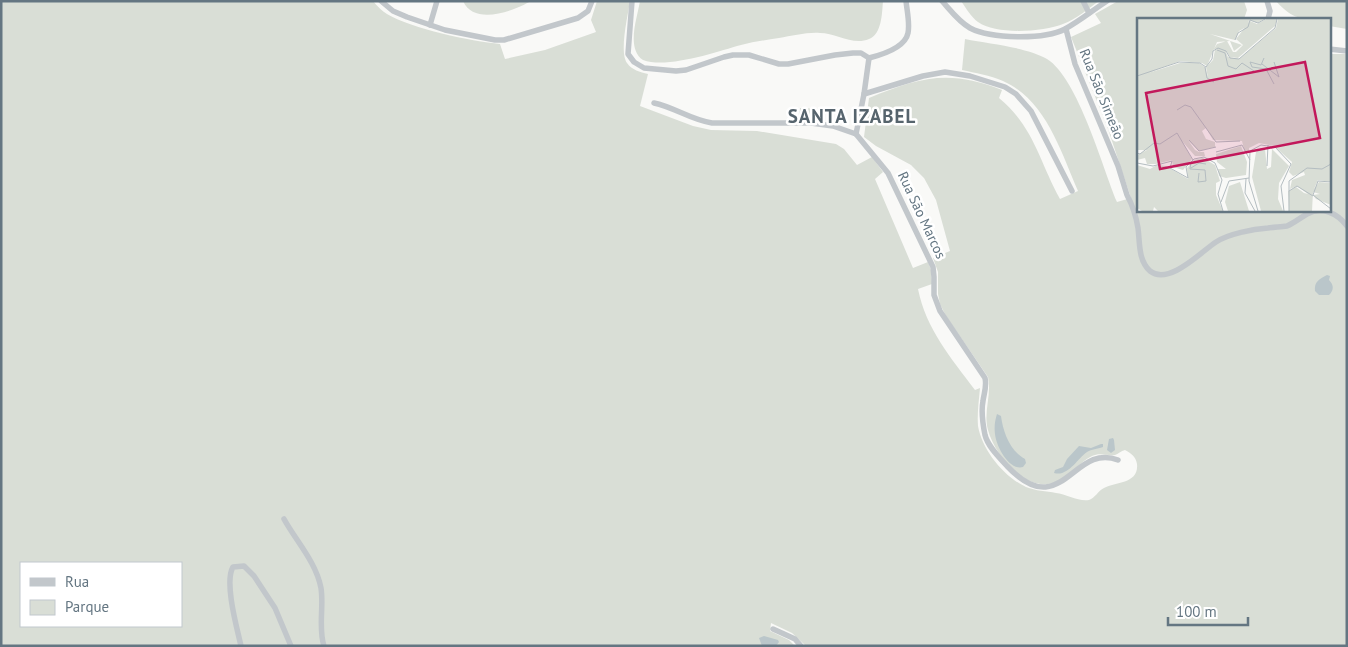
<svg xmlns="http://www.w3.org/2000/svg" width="1348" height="647" font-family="'PT Sans',sans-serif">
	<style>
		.green { fill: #d9ded6; fill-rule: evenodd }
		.water { fill: #bac6ca }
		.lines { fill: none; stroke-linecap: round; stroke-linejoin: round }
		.minor { stroke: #c2c7cb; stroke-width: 5.5 }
		.labels { text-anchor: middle; stroke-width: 5; stroke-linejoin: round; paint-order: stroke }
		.street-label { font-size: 14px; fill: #647682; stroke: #fff }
		.district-label { font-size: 19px; font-weight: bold; letter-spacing: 1px; fill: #56646d; stroke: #fff }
		.inset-road { fill: none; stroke: #b4bdc1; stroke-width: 1 }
		.view { fill: #c2185b; fill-opacity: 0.15; stroke: #c2185b; stroke-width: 2.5 }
		.inset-edge { fill: none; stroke: #647682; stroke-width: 2.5 }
	</style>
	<rect width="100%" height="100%" fill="#f9f9f7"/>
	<g class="green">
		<path d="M1,1H373C377,6 382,11 387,14C412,29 471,41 500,44L505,59L545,50L596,32L591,20L597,1H630C628,15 619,52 627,63C632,70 640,72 648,74L640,106L693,126L711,130L757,131L836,144L844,149L857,165L872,157L883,172L875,179L913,268L928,262L931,270L932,284L918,289C926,329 951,358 975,390L980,388C979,400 977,413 978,426C982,450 1004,477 1026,487C1036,491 1046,491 1056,493C1066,494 1079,502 1089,500C1095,498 1098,491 1104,488C1116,482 1139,484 1137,464C1136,457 1131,453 1125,450C1121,451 1118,454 1115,455C1106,456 1100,452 1092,456C1080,462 1071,475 1058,481C1028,496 995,456 988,430C983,413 992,394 988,377L946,316L940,304L938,294V272L933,258L950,251L936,200L924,178L911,165L876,146L864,137L869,98C919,77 950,69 1002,90L999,98C1034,127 1039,161 1060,199L1078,191C1061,152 1046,100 1003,81C990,75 975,73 962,70L965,39C990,44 1026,47 1047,59C1078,78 1103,169 1117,202L1131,198L1107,126L1071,37L1101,23L1095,14L1118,1H1244L1247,10L1244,19H1138V210H1329V54H1347V646H806L792,633L771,623L770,631L789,640L795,646H1ZM21,563H181V626H21Z"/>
		<path d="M463,1H531C514,11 474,26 463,1Z"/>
		<path d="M640,1H883C882,13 882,34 869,39C853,46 836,33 820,33C807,32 792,36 779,38C766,40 753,42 741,45C716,52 667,69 643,60C626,48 637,19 640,1Z"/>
		<path d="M961,1H1099C1088,9 1076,19 1063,24C1043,32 996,35 978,22C971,17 966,8 961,1Z"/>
		<path d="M1276,1H1347V29L1329,26V19C1304,19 1295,22 1276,1Z"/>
		<path d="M800,108L821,109L820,123L799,121Z"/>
	</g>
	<g class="water">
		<path d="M1327,275L1330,276L1329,280C1334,285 1334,290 1329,295H1319L1315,291C1314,282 1319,279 1327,275Z"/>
		<path d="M997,414L1001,416C1003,432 1010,451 1025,459L1026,463L1023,467C1009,471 996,446 995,434C994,427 995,420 997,414Z"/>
		<path d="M1113,438L1114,440L1115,450L1111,453L1107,450L1109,439Z"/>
		<path d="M1101,444H1103V447C1097,449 1092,449 1087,452C1077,459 1068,477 1054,473L1055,470L1063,467L1067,459L1079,446L1091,448Z"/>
		<path d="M764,636L778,640L779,642L776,646H762L759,638Z"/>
	</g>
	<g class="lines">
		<g class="minor">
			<path d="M381,1L393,11L407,17L445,30L495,40H504L578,18L588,11L592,1"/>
			<path d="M632,1L628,54L634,62L644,68L676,71L686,70L724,57L733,55H749L779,64H788L835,55L853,53H861L869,58"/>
			<path d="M942,1C951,11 959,22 970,28C991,39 1044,40 1065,29C1080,21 1093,10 1107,1"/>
			<path d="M1083,1L1089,13"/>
			<path d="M1267,1L1270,11L1268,19"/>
			<path d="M430,25L437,1"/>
			<path d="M1066,29L1075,64L1118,166L1127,195C1133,206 1136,216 1138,228C1140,243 1138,260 1150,271C1169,286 1202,251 1216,242C1228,234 1253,229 1268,228C1274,227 1281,227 1287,226C1294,223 1300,218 1307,214C1322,206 1337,213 1347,226"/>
			<path d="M1329,49L1347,51"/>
			<path d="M869,58C881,55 905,48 908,33C910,23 907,11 906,1"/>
			<path d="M864,94L923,76L945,72L970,76L1005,87L1016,94L1031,111L1072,191"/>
			<path d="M654,103C674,107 691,120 712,123H811L833,126L856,134L888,173L933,267L934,277V295L940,311L985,378C987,386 984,393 983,401C981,411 983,425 985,435C988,447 1000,458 1007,466C1062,524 1073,442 1118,460"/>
			<path d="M856,134L864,94L869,58"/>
			<path d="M284,519C296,541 316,562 321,588C324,607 318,628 324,646"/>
			<path d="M773,629L795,639L801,646"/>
			<path d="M241,646C237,628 224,582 233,567L244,566L254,576L275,608L291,646"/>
		</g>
	</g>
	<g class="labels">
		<g class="street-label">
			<text transform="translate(1102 94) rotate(68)" y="5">Rua São Simeão</text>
			<text transform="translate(922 215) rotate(65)" y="5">Rua São Marcos</text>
		</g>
		<g class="district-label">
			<text x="852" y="123">SANTA IZABEL</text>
		</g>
	</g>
	<g transform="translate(1137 18)">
		<rect width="194" height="194" fill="#f9f9f7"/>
		<path d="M0,1H127L120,5L112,2L111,8L102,13L98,22L73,16L105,27L97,33L93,23L80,24L70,48L65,45L43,43L11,55L43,45H62L68,49L71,60L69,49L76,42L78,32H88L91,39L102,41L139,10L141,1H194V164L181,162L177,171L182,164L194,165V187L179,181L176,177L183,176L176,174L175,193H152L151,173L159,169L167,175L171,176L160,168L153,171L155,162L168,157L167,154L156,158L152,154L155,144L137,128L122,125L112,130V135H108L105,123L76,122L69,110L65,113L69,121L78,124V129L62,133L51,122L58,132L62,134H67L68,138H58L45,123L55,141L46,152L36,149L35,142L19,146H10L8,140L0,142V137L10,132H0ZM129,1H140L138,8L101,40L93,39L90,34L77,31L80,26L90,23L96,34H99L106,27L99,21L113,3L120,6ZM104,128L110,144L109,157L89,160L82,158L81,151H89L80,144L79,136ZM124,130L128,131L130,151L134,149L135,131L152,148L142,165L141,181L146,193H124L115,159L119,134ZM66,140L78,147L83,163L79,165V177L86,193H21L17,189L16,193H5L0,190V147L13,151L20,147L29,148L51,161L50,150L57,142ZM103,164L112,193H91L88,184L92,168Z" fill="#d9ded6"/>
		<path class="inset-road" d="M98,22L101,15L111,9L113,2L121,5L128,1M80,32L88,35L91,48L99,51L105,45L117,53M125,46L142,59L137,44M68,49L70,60L77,64M115,49L129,51L137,66M115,49L113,44L124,47L127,40M0,58L42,44L63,45L69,49L75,41L76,33L81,30L89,33L93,40L102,41L138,10L140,1M40,92L48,87L54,89L79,124L103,123M52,122L62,133L79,129M79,134L105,127L113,142M0,135L3,136L17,125L23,126L40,115L56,142M35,143L33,150L51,160L49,149L57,141L67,139L78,145L85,162L81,176L86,193M54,144L53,151L68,152L69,163L61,164L62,155M0,145L16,148L35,143M130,148L131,127M54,150L62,145L69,146M109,161L108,175L118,193M194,164L181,163L176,177L194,191M152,173L160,168L176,178M84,184L92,163L112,160M121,193L112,163L113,133L124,127L138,129L154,146L144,168L147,193M152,193V163L170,150L185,151L194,146"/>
		<path class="view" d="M168,44L183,120L23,151L9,75Z"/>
		<rect width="194" height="194" class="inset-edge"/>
	</g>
	<rect width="1348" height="647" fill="none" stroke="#647682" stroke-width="5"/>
	<rect x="20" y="562" width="162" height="65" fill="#ffffff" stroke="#c1c8cd"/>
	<rect x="30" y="578" width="25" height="8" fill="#c2c7cb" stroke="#c1c8cd"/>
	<text x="65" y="587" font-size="15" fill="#647682">Rua</text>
	<rect x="30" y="600" width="25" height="15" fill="#d9ded6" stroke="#c1c8cd"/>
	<text x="65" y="612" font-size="15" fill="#647682">Parque</text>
	<path d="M1168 617v8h80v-8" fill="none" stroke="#647682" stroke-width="2.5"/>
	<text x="1176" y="617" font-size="15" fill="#647682" stroke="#ffffff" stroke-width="4" paint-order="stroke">100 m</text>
</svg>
